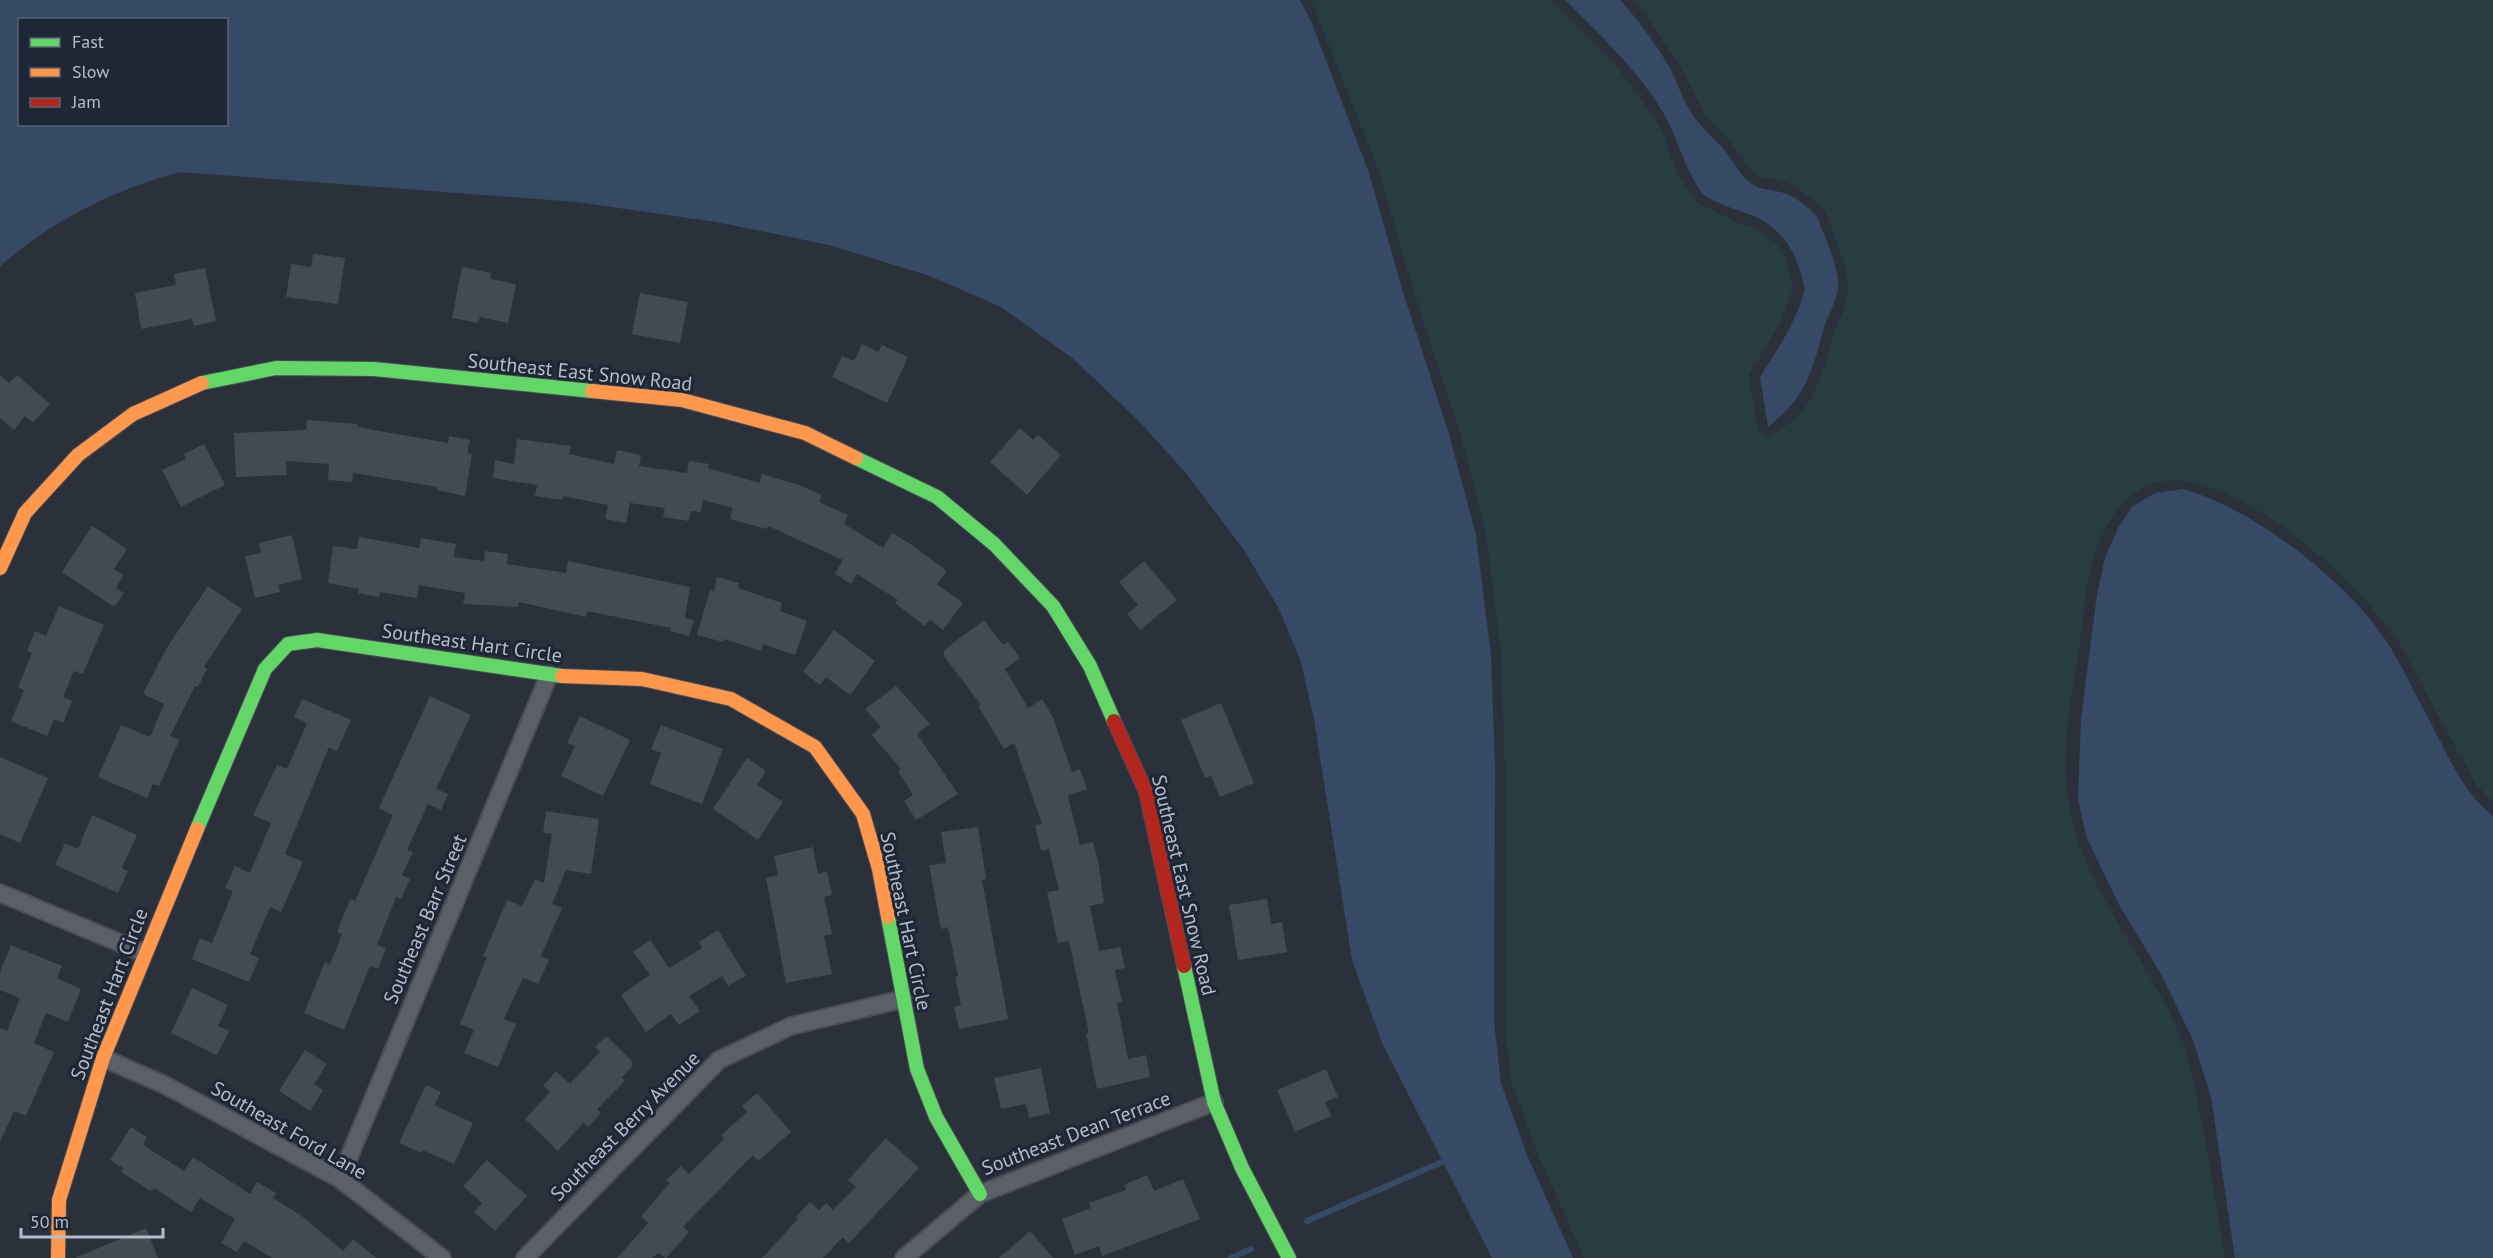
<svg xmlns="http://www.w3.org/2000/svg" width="2493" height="1258" font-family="'PT Sans',sans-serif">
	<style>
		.green { fill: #273d41 }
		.water { fill: #364a65; fill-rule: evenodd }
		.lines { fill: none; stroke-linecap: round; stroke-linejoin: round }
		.stream { stroke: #364a65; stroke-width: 6 }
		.building { fill: #444a52 }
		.street-casing { stroke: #494d55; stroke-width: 20 }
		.fast-casing { stroke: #494d55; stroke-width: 16 }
		.slow-casing { stroke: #494d55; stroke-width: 16 }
		.jam-casing { stroke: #494d55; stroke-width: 16 }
		.street { stroke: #5b6068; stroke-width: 16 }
		.fast { stroke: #63d668; stroke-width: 14 }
		.slow { stroke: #ff974d; stroke-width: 14 }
		.jam { stroke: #b3261e; stroke-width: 14 }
		.labels { text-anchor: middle; stroke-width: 6; stroke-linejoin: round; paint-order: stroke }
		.street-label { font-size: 20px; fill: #b5bdcb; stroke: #1d2736 }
	</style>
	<rect width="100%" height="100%" fill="#2a313b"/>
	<path class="green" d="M1311,0H1551L1616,65L1653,116L1665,138L1677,173L1697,202L1736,222L1753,227L1776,243L1786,259L1793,288L1780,323L1749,374L1758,430L1766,437L1772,436L1800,415L1811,399L1824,368L1835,329L1844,309L1849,289L1846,268L1825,211L1799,189L1787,182L1757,176L1748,167L1733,145L1705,115L1679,64L1647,16L1633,0H2493V802L2476,784C2458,751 2440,719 2422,686C2413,670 2405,650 2394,635C2351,578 2290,523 2225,493C2159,463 2118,487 2095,553C2085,582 2084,614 2080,643C2072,692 2060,751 2068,799C2081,889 2149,958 2182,1040C2193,1069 2197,1099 2203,1129C2211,1172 2218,1215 2225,1258H1584L1537,1152L1511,1081L1505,1023V768L1501,655L1486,535L1460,432L1413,289L1379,171Z"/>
	<g class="water">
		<path d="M0,0H1300L1311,21L1369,173L1403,292L1449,434L1476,535L1491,655L1495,767L1494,1022L1501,1083L1527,1155L1573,1258H1492L1382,1043L1352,960L1314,719L1301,662L1279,609L1244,550L1185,472L1138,420L1072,358L1001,307L930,276L829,245L716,222L577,202L180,172C111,191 55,219 0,266ZM20,20H226V124H20Z"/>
		<path d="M1565,0H1620C1639,21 1657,45 1671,70C1679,87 1686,108 1698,122C1707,133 1718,142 1726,152C1734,162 1741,177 1752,184C1765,193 1781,188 1795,198C1801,202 1816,213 1818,219C1824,235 1841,272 1838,288C1836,304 1827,316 1823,331C1811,375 1805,398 1768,427L1760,377C1777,350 1796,323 1804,292C1805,286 1802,280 1801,274C1794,249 1782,231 1758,218C1746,212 1708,202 1701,192C1684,167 1678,139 1664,114C1638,70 1600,35 1565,0Z"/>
		<path d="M2183,489C2254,509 2346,580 2387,642C2401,664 2412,688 2424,710C2444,746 2460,790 2493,816V1258H2235L2211,1097L2193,1040L2161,974L2118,903L2086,836L2078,798L2081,719L2097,594L2105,558L2118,528L2132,507L2155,493Z"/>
	</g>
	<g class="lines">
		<g class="stream">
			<path d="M1307,1221L1442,1162"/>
			<path d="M1231,1258L1251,1249"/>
		</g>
	</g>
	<g class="building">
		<path d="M313,254L345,258L338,304L286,297L291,264L311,267Z"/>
		<path d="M462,267L491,273L490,279L516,284L508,323L480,317L478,323L452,318Z"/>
		<path d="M205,268L216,321L194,326L192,319L141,329L135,293L176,285L174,274Z"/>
		<path d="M640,293L688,302L680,343L632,334Z"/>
		<path d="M862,344L878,352L882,345L908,357L887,403L832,377L842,356L854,361Z"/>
		<path d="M0,375L9,383L17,375L50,404L33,423L25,416L14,430L0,418Z"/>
		<path d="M307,420L357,424V427L448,443L449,436L470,440L467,453L472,454L465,496L437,490L438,487L353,473L352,482L328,480L329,464L286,461L287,475L236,477L234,433L306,430Z"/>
		<path d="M1020,428L1033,440L1038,435L1061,455L1027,495L990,462Z"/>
		<path d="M517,439L571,446L569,454L614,464L617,450L641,455L639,466L687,473L689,461L709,464L708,468L759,483L762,474L799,485L822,495L819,502L848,515L844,524L883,548L892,533L909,543L947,571L937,584L963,603L943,630L930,620L925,626L895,603L898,600L857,574L851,584L835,574L843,560L768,526L767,529L730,519L733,508L703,500L701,512L691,511L689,521L663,517L665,508L630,503L626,523L605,519L608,505L563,496V500L535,496L537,485L493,478L495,460L514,464Z"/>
		<path d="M204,444L225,485L181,507L162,470L186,459L184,454Z"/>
		<path d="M92,526L127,549L114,569L124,575L116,588L124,593L114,607L62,572Z"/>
		<path d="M292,535L302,579L278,585L280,592L255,598L245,556L261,553L259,543Z"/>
		<path d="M359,537L419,548L421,538L456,544L454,557L484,561L485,551L508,554L507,564L566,573L568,561L690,587L685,618L694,620L689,636L670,631L671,628L587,611L586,617L519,602L518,607L463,604L465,593L419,585L417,598L380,592L379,597L358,593L359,589L328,583L333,546L357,549Z"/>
		<path d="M1144,561L1177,600L1140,630L1127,614L1138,605L1119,582Z"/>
		<path d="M717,577L739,583L738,588L782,603L780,611L807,621L795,655L763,644L761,651L724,639L723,642L697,635L710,590L714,591Z"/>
		<path d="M208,586L242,609L204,667L207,669L198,687L195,686L170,736L179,740L166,771L159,786L153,784L147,798L98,777L121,725L150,737L164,704L143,694L166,649Z"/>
		<path d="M59,606L104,625L83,674L74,671L63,697L72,701L63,723L54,719L47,736L11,721L24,690L18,687L32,653L27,651L35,631L46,636Z"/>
		<path d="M984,620L1003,645L1008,642L1020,658L1005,669L1028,708L1042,699L1053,718L1072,772L1080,769L1087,789L1068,796L1080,845L1093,842L1098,860L1104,903L1090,906L1099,951L1120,947L1125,968L1115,970L1122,1002L1117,1003L1128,1059L1146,1055L1150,1077L1097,1089L1086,1034L1089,1033L1069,941L1058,943L1047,892L1059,890L1049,849L1041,851L1035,825L1042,824L1014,743L1004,749L978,706L981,705L944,656V650Z"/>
		<path d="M834,630L875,661L850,695L826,677L820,685L803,672Z"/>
		<path d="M896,686L930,724L917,734L958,794L916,820L904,801L913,795L898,771L901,769L872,735L881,727L865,709Z"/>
		<path d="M430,696L471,715L436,789L448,794L441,810L428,804L407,850L413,852L402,875L410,879L401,899L396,897L377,945L386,948L378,969L370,966L344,1030L304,1013L325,962L330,965L342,934L337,932L350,899L355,901L393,815L379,808Z"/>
		<path d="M302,699L351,720L337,751L329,747L285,854L303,862L281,912L270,907L250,954L259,958L249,982L192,959L200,938L212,943L233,891L225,888L235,866L250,873L271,823L253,815L277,765L287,769L307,723L294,717Z"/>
		<path d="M1221,703L1254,783L1220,797L1211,776L1205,778L1181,720Z"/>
		<path d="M580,716L630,740L603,796L561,776L575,746L567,743Z"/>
		<path d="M661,725L723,749L702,804L650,784L661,753L651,749Z"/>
		<path d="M0,757L48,778L20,843L0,834Z"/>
		<path d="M747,758L766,771L757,785L783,802L758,840L713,809Z"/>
		<path d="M546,811L599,819L591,874L566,870L552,904L562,908L541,956L549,960L538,984L523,978L504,1019L516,1024L498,1067L464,1053L474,1030L460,1024L487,957L483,956L507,900L522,906L535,879L544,883L552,834L543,833Z"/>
		<path d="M92,815L137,835L122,868L128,871L118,893L55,865L65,843L78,849Z"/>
		<path d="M978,827L986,879L982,880L1008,1019L959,1029L954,1007L961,1005L955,977L958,976L948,927L941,929L929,865L946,863L941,832Z"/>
		<path d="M813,847L818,874L827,872L832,895L824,897L832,934L824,936L832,974L786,983L766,878L778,875L774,856Z"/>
		<path d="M1267,899L1271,924L1282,922L1287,952L1238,960L1229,905Z"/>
		<path d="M718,930L746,976L728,986L722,976L689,996L700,1011L679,1025L671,1014L646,1032L621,995L650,975L633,952L650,940L669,968L702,948L699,942Z"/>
		<path d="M11,945L62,966L57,978L81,989L68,1022L46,1013L34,1043L54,1052L26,1116L14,1111L0,1142V1028L7,1031L20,998L0,990V972Z"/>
		<path d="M192,988L228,1005L218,1026L229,1031L217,1055L171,1033Z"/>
		<path d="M606,1036L632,1061V1067L622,1077L625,1081L597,1109L601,1113L588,1127L584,1122L558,1151L525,1119L550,1092L543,1086L556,1071L570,1084L600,1052L595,1047Z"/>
		<path d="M305,1050L327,1064L314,1084L323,1090L310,1111L279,1091Z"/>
		<path d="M1041,1068L1050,1113L1029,1118L1026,1104L1001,1109L994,1078Z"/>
		<path d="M1326,1069L1338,1097L1325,1102L1331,1116L1295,1132L1277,1090Z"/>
		<path d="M426,1085L441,1092L434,1105L473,1123L454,1164L423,1150L422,1153L399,1143Z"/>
		<path d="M757,1093L791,1132L758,1161L753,1155L683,1227L689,1232L666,1258L658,1253L652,1258H617L648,1223L641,1216L670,1183L666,1180L681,1166L689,1174L724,1139L721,1135L747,1112L742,1106Z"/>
		<path d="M131,1127L147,1137L143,1145L184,1171L193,1157L250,1194L257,1182L276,1193L273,1198L302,1216L343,1251L353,1239L376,1258H272L244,1241L237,1252L221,1243L235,1219L200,1198L191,1212L156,1189L149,1190L121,1172L123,1168L110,1160Z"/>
		<path d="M886,1138L919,1168L849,1243L843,1237L823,1258H762L798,1219L796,1217L810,1202L819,1210L826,1203L833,1210L856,1187L848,1180Z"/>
		<path d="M487,1160L527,1196L495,1231L474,1212L482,1203L463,1186Z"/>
		<path d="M1147,1175L1154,1191L1183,1179L1200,1219L1102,1256L1099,1246L1075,1255L1062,1219L1091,1208L1089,1203L1126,1190L1124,1185Z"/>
		<path d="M146,1228L158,1258H75Z"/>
		<path d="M1030,1231L1053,1258H999Z"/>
	</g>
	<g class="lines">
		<g class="street-casing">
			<g id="street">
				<path d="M0,893L144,953"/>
				<path d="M103,1058L165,1085L340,1179L442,1258"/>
				<path d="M340,1179L549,675"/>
				<path d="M525,1258L719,1060L791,1026L903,999"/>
				<path d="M904,1258L980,1194L1214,1102"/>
			</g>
		</g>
		<g class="fast-casing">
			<g id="fast">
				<path d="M202,383L276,368L374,369L592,391"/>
				<path d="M856,458L937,497L994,544L1053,606L1090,666L1114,721"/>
				<path d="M197,829L265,669L288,644L317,640L562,676"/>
				<path d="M888,917L917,1069L936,1117L980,1194"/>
				<path d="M1184,966L1214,1102L1242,1168L1289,1258"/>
			</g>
		</g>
		<g class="slow-casing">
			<g id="slow">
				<path d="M592,391L682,400L805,433L856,458"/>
				<path d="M0,568L25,513L78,455L133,414L202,383"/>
				<path d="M562,676L642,679L731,699L815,747L863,814L879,869L888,917"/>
				<path d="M58,1258L59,1200L103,1058L197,829"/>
			</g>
		</g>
		<g class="jam-casing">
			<path id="jam" d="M1114,721L1146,792L1184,966"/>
		</g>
		<use href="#street" class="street"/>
		<use href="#fast" class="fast"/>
		<use href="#slow" class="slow"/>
		<use href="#jam" class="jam"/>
	</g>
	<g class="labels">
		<g class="street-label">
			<text transform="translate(580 372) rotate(6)" y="7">Southeast East Snow Road</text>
			<text transform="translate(472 643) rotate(8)" y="7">Southeast Hart Circle</text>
			<text transform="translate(1184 885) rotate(77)" y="7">Southeast East Snow Road</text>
			<text transform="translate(425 919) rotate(-67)" y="7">Southeast Barr Street</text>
			<text transform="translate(906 921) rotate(78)" y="7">Southeast Hart Circle</text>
			<text transform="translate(109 994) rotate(-69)" y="7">Southeast Hart Circle</text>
			<text transform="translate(625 1126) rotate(-45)" y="7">Southeast Berry Avenue</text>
			<text transform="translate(289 1130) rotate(30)" y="7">Southeast Ford Lane</text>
			<text transform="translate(1076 1133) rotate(-21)" y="7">Southeast Dean Terrace</text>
		</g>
	</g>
	<rect x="18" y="18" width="210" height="108" fill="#1d2736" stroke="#5a6372" stroke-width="1.5"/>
	<rect x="30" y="38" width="30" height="9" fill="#63d668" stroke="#5a6372" stroke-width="1.5"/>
	<text x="72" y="48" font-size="18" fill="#b5bdcb">Fast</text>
	<rect x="30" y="68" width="30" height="9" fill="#ff974d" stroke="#5a6372" stroke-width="1.5"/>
	<text x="72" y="78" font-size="18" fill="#b5bdcb">Slow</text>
	<rect x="30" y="98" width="30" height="9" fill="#b3261e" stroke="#5a6372" stroke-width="1.5"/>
	<text x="72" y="108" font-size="18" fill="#b5bdcb">Jam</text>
	<path d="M21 1228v9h142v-9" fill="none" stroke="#b5bdcb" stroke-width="3"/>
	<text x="30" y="1228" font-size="18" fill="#b5bdcb" stroke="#1d2736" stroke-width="4.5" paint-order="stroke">50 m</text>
</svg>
